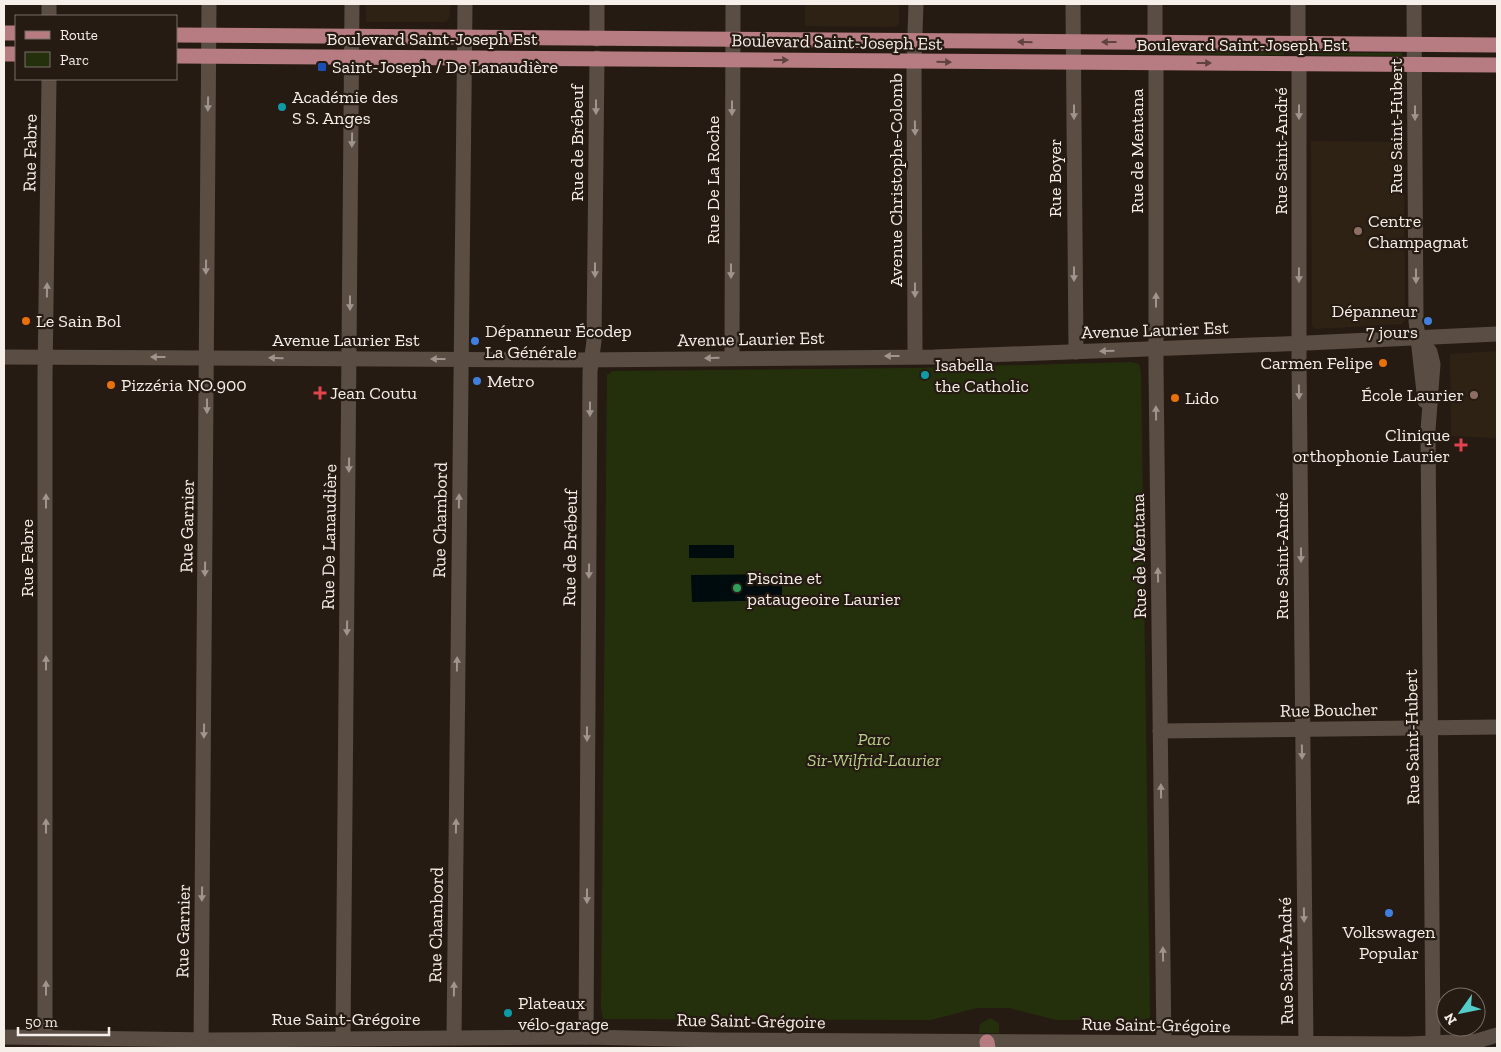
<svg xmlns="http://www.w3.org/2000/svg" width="1501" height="1052" font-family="'Zilla Slab',serif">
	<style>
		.education { fill: #2e2214 }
		.green { fill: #24300c }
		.water { fill: #000b0d }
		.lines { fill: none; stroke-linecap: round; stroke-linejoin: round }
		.minor { stroke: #5a4d44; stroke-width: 15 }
		.major { stroke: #b67c81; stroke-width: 15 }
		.oneway { fill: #60423f }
		.oneway2 { fill: #a0958e }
		.transit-dot { fill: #1a4fb4; stroke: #261b13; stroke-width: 2 }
		.culture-dot { fill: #0f9aa8; stroke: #261b13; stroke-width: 2 }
		.education-dot { fill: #8d6e63; stroke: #261b13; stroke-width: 2 }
		.food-dot { fill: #e8710a; stroke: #261b13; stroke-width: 2 }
		.shop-dot { fill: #3f7fe0; stroke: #261b13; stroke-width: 2 }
		.health-dot { fill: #e0444e; stroke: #261b13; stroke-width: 2 }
		.leisure-dot { fill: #2e9e5b; stroke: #261b13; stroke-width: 2 }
		.labels { text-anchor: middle; stroke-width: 4.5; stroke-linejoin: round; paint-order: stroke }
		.street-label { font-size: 18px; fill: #f6eee8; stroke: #261b13 }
		.poi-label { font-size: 18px; fill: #f6eee8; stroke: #261b13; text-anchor: start }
		.park-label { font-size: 18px; font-style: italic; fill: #b5cf89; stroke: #261b13 }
	</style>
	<rect width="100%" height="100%" fill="#261b13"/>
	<g class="education">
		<path d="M366,4H450V15L448,20L445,22H366Z"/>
		<path d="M805,4H899V24L894,27L805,26Z"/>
		<path d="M1311,141L1404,142L1405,320L1402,324L1315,329L1312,326Z"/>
		<path d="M1497,351V438L1451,436L1450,354Z"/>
	</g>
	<g class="green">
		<path d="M1170,52H1283L1284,55L1170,54Z"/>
		<path d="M1310,53H1402V56L1311,55Z"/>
		<path d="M1131,362L1139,364L1141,372L1150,1018L1140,1020H1056L1009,1008H977L931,1020L603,1019L601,1008L607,375L613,371L912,368Z"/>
		<path d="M990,1018L999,1023V1033H979L980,1024Z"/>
	</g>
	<g class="water">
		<rect x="689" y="545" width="45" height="13"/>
		<path d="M782,574V600L692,602L691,575Z"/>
	</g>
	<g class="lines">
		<g class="minor">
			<path d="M1073,4L1076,352"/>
			<path d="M1155,4V43"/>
			<path d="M1298,4V44"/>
			<path d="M1414,4L1416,321L1425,401"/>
			<path d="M49,16V4"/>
			<path d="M597,39V4"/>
			<path d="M1156,63V368L1164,1048"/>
			<path d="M1299,64V359L1306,1048"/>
			<path d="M1419,338L1430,352L1433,364L1428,430L1433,1043L1430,1048"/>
			<path d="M915,356L914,61L916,4"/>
			<path d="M4,357L577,360L934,357L1307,343L1497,334"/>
			<path d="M732,357L733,4"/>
			<path d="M1160,731L1497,727"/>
			<path d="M4,1037L211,1040L586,1037L717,1040L1408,1044L1477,1041L1497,1035"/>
			<path d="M45,1037V377L49,79"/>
			<path d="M586,1037L590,371L594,341L597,58"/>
			<path d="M343,1038L352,4"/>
			<path d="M454,1038L465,4"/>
			<path d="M201,1048L209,4"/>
		</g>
		<g class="major">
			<path d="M4,33H16"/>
			<path d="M176,35L1497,45"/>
			<path d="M4,54H16"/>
			<path d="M176,56L1497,65"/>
			<path d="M987,1042L988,1048"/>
		</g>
	</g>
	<defs><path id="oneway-solid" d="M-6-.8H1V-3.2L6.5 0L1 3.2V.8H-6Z" transform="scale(1.25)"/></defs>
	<g class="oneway">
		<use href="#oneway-solid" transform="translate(1025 42) rotate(-179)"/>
		<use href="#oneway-solid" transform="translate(1109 42) rotate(-180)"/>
		<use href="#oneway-solid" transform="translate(781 60)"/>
		<use href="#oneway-solid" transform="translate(944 62) rotate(1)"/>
		<use href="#oneway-solid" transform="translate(1204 63)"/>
	</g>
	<g class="oneway2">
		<use href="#oneway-solid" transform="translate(208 104) rotate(91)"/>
		<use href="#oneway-solid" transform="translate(596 107) rotate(90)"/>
		<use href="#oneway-solid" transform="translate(732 108) rotate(90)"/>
		<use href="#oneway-solid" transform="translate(1074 112) rotate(90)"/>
		<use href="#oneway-solid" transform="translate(1299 112) rotate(90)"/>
		<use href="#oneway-solid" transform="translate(1415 113) rotate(90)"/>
		<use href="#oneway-solid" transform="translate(915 128) rotate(89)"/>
		<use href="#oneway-solid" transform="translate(352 140) rotate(91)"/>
		<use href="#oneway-solid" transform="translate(206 267) rotate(91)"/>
		<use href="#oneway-solid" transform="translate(595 270) rotate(90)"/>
		<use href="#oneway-solid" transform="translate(731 271) rotate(90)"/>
		<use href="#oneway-solid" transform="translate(1074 274) rotate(90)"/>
		<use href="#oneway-solid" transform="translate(1299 275) rotate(90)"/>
		<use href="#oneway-solid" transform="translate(1416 276) rotate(90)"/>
		<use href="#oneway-solid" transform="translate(47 290) rotate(-89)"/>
		<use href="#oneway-solid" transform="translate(915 290) rotate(90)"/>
		<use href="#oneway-solid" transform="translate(1156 300) rotate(-90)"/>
		<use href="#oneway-solid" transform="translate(350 303) rotate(90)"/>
		<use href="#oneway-solid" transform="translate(1107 351) rotate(178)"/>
		<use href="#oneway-solid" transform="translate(892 356) rotate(180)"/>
		<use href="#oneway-solid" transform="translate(158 357) rotate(-180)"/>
		<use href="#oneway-solid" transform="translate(276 358) rotate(-179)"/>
		<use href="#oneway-solid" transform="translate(712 358) rotate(179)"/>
		<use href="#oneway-solid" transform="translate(438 359) rotate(180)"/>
		<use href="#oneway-solid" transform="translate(1299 392) rotate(89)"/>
		<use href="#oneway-solid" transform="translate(207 406) rotate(90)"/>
		<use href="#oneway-solid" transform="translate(590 409) rotate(90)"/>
		<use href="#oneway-solid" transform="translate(1156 413) rotate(-91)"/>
		<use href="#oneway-solid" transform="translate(349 465) rotate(91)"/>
		<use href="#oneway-solid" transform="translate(46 501) rotate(-90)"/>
		<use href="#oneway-solid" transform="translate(459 501) rotate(-89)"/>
		<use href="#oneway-solid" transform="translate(1301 555) rotate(90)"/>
		<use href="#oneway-solid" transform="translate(205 569) rotate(91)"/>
		<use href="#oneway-solid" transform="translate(589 571) rotate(91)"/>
		<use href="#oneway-solid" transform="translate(1158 575) rotate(-91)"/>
		<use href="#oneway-solid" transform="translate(347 628) rotate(91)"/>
		<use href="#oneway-solid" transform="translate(46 663) rotate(-90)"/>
		<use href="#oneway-solid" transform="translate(457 664) rotate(-89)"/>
		<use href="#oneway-solid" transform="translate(204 731) rotate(91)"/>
		<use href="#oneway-solid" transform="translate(587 734) rotate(90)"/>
		<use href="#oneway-solid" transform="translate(1302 752) rotate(89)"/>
		<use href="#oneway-solid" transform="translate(1161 791) rotate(-91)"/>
		<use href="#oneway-solid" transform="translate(46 826) rotate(-90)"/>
		<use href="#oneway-solid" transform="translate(456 826) rotate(-89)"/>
		<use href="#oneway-solid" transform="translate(202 894) rotate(91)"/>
		<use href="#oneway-solid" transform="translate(587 896) rotate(90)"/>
		<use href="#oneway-solid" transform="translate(1304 915) rotate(89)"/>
		<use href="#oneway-solid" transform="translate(1163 954) rotate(-91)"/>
		<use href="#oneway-solid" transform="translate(46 988) rotate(-90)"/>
		<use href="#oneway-solid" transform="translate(454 989) rotate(-89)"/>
	</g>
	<rect class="transit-dot" x="317" y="62" width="10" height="10" rx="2.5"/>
	<g class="culture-dot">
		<circle cx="282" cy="107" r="5"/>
		<circle cx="925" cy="375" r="5"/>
		<circle cx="508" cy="1013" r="5"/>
	</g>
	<g class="education-dot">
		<circle cx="1358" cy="231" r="5"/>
		<circle cx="1474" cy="395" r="5"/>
	</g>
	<g class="food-dot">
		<circle cx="26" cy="321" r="5"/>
		<circle cx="1383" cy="363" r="5"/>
		<circle cx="111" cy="385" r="5"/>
		<circle cx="1175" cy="398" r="5"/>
	</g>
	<g class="shop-dot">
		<circle cx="1428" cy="321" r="5"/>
		<circle cx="475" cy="341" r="5"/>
		<circle cx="477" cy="381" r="5"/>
		<circle cx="1389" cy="913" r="5"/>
	</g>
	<g class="health-dot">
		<path d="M317.5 385.5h5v5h5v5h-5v5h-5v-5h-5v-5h5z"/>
		<path d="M1458.5 437.5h5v5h5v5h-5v5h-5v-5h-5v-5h5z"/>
	</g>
	<circle class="leisure-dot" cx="737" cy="588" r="5"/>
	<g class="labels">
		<g class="street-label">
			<text x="432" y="45">Boulevard Saint-Joseph Est</text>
			<text transform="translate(837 42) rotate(1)" y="6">Boulevard Saint-Joseph Est</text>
			<text x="1242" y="51">Boulevard Saint-Joseph Est</text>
			<text transform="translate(1396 126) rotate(-90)" y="6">Rue Saint-Hubert</text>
			<text transform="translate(577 143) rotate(-90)" y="6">Rue de Brébeuf</text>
			<text transform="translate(1137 151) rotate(-90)" y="6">Rue de Mentana</text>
			<text transform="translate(1281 151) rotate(-90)" y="6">Rue Saint-André</text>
			<text transform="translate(30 153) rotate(-89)" y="6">Rue Fabre</text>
			<text transform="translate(1055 178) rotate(-90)" y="6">Rue Boyer</text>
			<text transform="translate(713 180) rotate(-90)" y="6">Rue De La Roche</text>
			<text transform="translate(896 180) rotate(-90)" y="6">Avenue Christophe-Colomb</text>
			<text transform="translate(1155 330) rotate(-2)" y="6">Avenue Laurier Est</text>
			<text transform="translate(751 339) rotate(-1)" y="6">Avenue Laurier Est</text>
			<text x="346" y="346">Avenue Laurier Est</text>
			<text transform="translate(440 520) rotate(-89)" y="6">Rue Chambord</text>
			<text transform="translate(187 526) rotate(-89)" y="6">Rue Garnier</text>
			<text transform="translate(329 537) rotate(-89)" y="6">Rue De Lanaudière</text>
			<text transform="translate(570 548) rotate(-89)" y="6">Rue de Brébeuf</text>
			<text transform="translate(1139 556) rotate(-91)" y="6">Rue de Mentana</text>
			<text transform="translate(1282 556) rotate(-90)" y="6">Rue Saint-André</text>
			<text transform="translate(27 558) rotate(-90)" y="6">Rue Fabre</text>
			<text transform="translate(1329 710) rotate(-1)" y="6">Rue Boucher</text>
			<text transform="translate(1412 737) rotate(-91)" y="6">Rue Saint-Hubert</text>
			<text transform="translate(436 925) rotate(-89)" y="6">Rue Chambord</text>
			<text transform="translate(183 931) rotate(-89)" y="6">Rue Garnier</text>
			<text transform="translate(1286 961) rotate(-91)" y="6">Rue Saint-André</text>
			<text x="346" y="1025">Rue Saint-Grégoire</text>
			<text transform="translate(751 1021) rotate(1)" y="6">Rue Saint-Grégoire</text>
			<text transform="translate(1156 1025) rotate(1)" y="6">Rue Saint-Grégoire</text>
		</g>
		<g class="poi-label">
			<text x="332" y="73">Saint-Joseph / De Lanaudière</text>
			<text x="292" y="103">Académie des<tspan x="292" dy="21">S S. Anges</tspan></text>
			<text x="1368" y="227">Centre<tspan x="1368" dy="21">Champagnat</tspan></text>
			<text x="1418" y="317" text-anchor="end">Dépanneur<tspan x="1418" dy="21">7 jours</tspan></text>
			<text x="36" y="327">Le Sain Bol</text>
			<text x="485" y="337">Dépanneur Écodep<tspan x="485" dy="21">La Générale</tspan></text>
			<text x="1373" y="369" text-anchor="end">Carmen Felipe</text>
			<text x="935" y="371">Isabella<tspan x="935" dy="21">the Catholic</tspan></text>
			<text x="487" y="387">Metro</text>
			<text x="121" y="391">Pizzéria NO.900</text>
			<text x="330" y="399">Jean Coutu</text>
			<text x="1464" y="401" text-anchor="end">École Laurier</text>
			<text x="1185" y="404">Lido</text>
			<text x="1450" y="441" text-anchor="end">Clinique<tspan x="1450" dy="21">orthophonie Laurier</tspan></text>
			<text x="747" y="584">Piscine et<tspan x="747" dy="21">pataugeoire Laurier</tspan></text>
			<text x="1389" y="938" text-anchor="middle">Volkswagen<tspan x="1389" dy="21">Popular</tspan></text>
			<text x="518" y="1009">Plateaux<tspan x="518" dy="21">vélo-garage</tspan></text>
		</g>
		<g class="park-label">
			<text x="874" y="745">Parc<tspan x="874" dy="21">Sir-Wilfrid-Laurier</tspan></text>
		</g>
	</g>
	<rect width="1501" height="1052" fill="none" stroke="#f6eee8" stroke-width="10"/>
	<rect x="15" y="15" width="162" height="65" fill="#261b13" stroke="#796f68"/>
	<rect x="25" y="31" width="25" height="8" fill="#b67c81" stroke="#796f68"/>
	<text x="60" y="40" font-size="15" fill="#f6eee8">Route</text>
	<rect x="25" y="52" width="25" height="15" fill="#24300c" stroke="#796f68"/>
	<text x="60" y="65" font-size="15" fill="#f6eee8">Parc</text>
	<g transform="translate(1461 1012) rotate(237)"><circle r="24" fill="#261b13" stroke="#796f68"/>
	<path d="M0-4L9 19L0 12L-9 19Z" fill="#53cdca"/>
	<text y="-8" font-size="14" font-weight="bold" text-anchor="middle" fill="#f6eee8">N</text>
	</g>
	<path d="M18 1027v8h91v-8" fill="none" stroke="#f6eee8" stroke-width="2.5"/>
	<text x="25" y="1027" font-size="15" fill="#f6eee8" stroke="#261b13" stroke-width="4" paint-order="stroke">50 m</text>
</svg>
